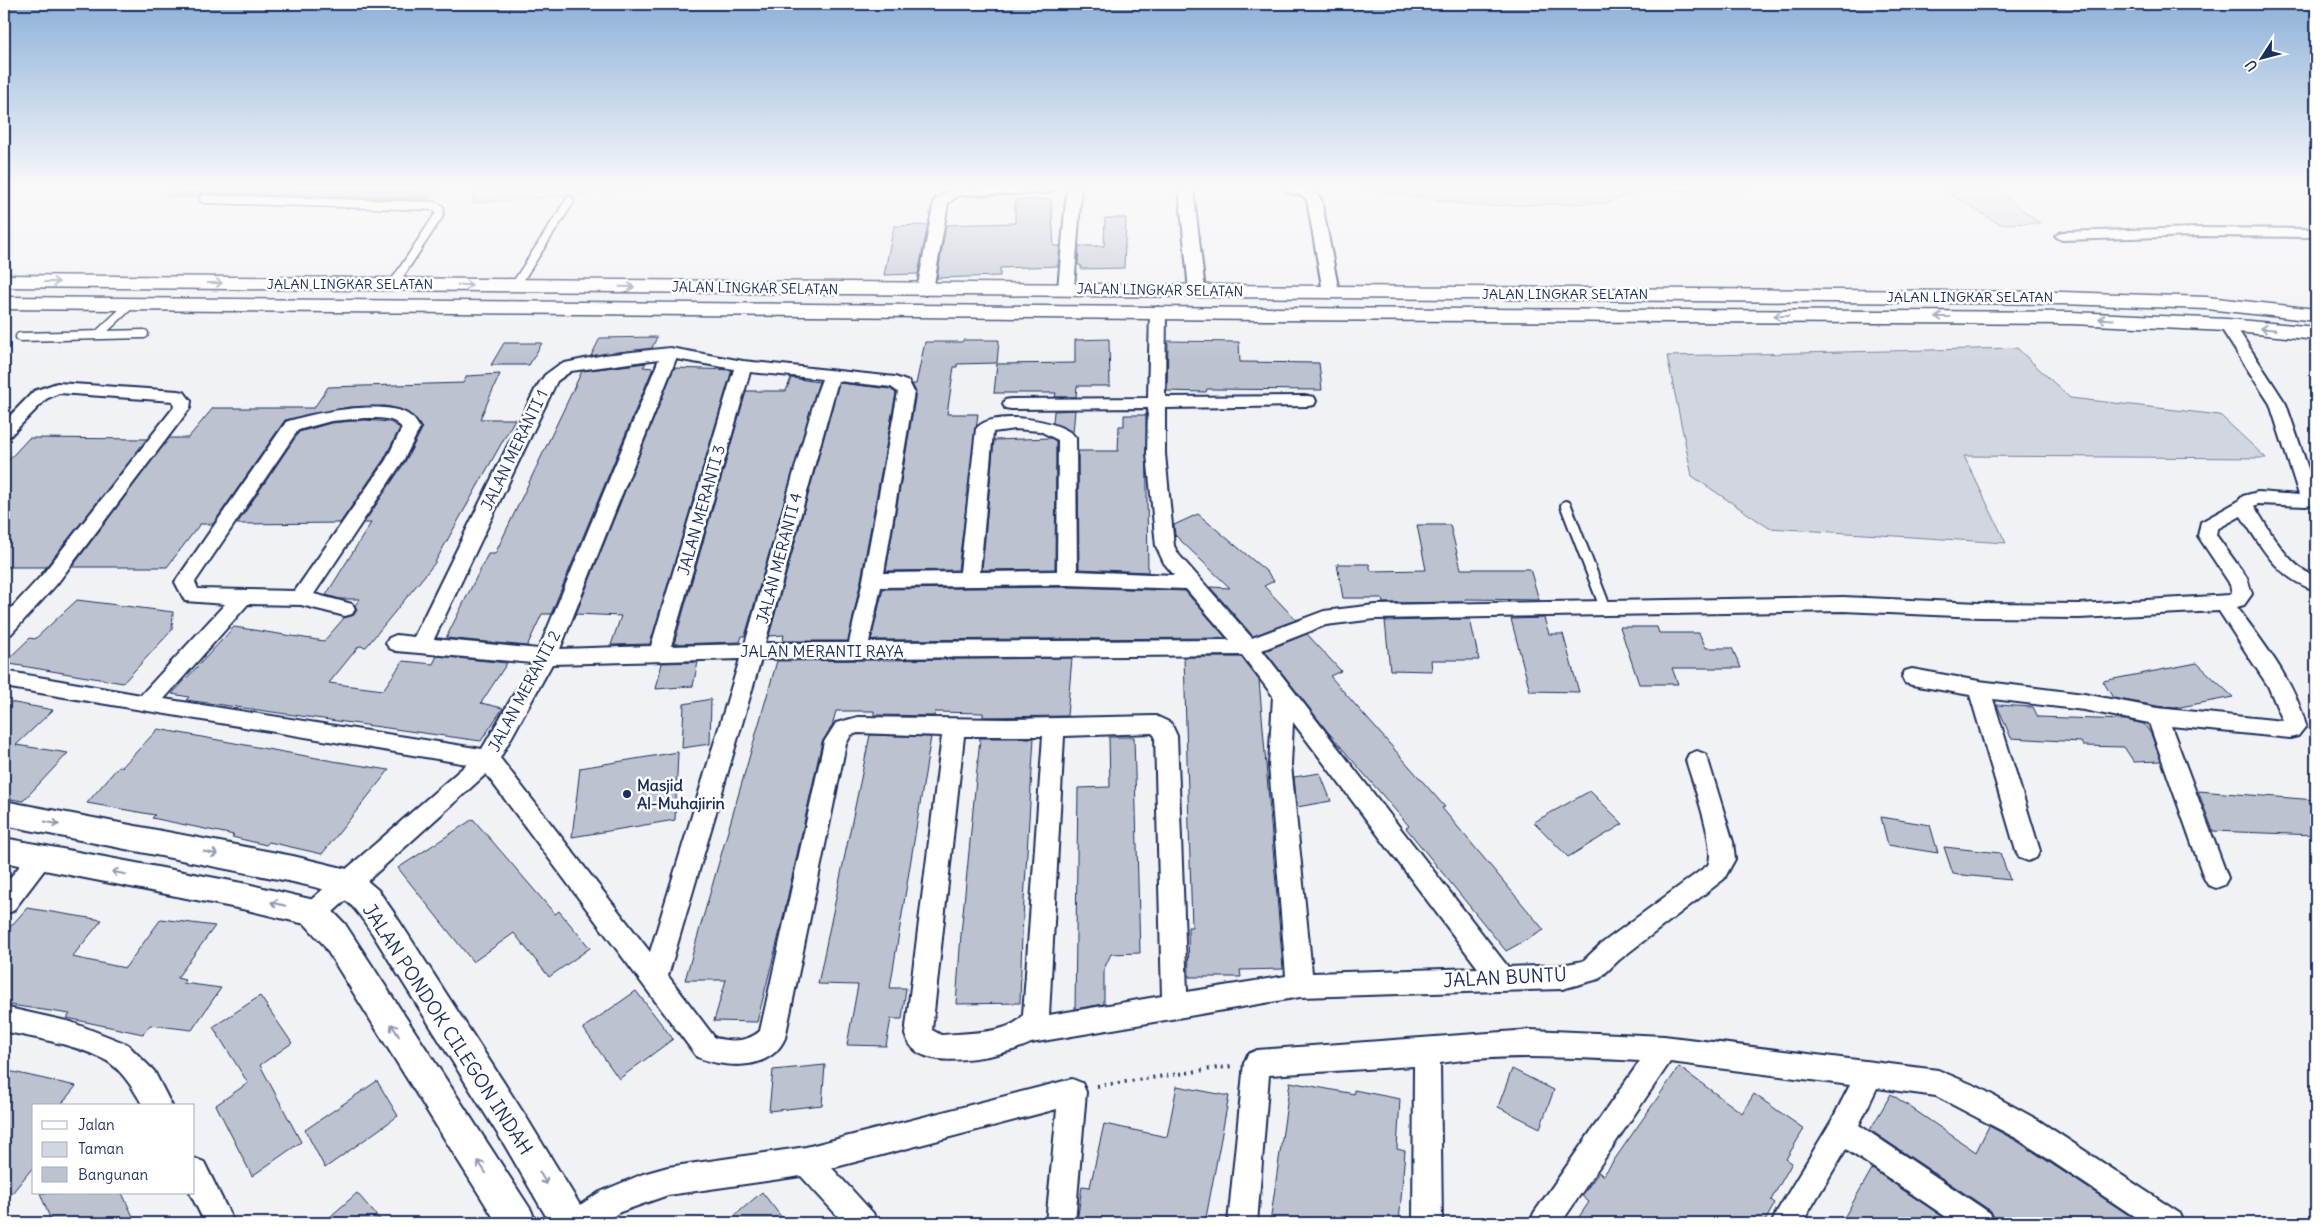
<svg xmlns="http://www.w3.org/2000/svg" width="2320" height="1227" font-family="Delius,sans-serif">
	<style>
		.green { fill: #d2d6df; stroke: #76829e }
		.water { fill: #a8b0c2; stroke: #707c9a }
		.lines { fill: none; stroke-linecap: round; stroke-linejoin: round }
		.shore { stroke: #536386; stroke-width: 1 }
		.building { fill: #bcc2d0; stroke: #1b2f5e }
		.service-far1-casing { stroke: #1b2f5e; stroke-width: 11 }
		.service-casing { stroke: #1b2f5e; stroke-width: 14 }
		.minor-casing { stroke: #1b2f5e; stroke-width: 4 }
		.tertiary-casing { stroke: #1b2f5e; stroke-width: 4 }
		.trunk-casing { stroke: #1b2f5e; stroke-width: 3 }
		.path { stroke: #1b2f5e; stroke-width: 4; stroke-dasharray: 2 5; stroke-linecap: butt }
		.service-far1 { stroke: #fff; stroke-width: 8 }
		.service { stroke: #fff; stroke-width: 10 }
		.minor { fill: #fff; fill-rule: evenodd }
		.tertiary { fill: #fff; fill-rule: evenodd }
		.trunk { fill: #fff; fill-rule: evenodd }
		.oneway { stroke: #8d97ae }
		.poi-dot { fill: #1b2f5e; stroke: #fff; stroke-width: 2 }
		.labels { text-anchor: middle; stroke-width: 5; stroke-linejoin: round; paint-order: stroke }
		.far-street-label { font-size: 14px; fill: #1b2f5e; stroke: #fff }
		.street-label { font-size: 16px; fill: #1b2f5e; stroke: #fff }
		.poi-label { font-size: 16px; font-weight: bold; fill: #1b2f5e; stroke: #fff; text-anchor: start }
		.near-street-label { font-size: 19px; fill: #1b2f5e; stroke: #fff }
	</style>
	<rect width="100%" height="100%" fill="#f1f2f5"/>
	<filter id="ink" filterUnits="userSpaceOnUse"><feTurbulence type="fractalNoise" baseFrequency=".02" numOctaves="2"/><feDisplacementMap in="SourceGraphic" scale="10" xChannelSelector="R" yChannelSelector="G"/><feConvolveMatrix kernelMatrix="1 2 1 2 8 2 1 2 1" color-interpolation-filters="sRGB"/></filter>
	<g filter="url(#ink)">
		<g class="green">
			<path d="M476,189H650L472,203Z"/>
			<path d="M1360,189H1747L1743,192L1643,190L1606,203L1479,206Z"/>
			<path d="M1942,189H1995L2040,223L1999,224Z"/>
			<path d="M2017,348L2070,398L2220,415L2266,458L1964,456L2006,543L1769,528L1692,476L1667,356Z"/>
		</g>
		<path class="water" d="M175,189H440L427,203L165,197Z"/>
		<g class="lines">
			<g class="shore">
				<path d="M177,189L180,192L424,198L434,189"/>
				<path d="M315,189L421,192L425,189"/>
			</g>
		</g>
		<g class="building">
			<path d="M1051,199L1054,246H1060L1058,266L1000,268V276L937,278L946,225L1015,223V200Z"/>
			<path d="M1105,218H1126L1124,268L1081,269V265H1078L1079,246H1104Z"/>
			<path d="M928,225L918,274L884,275L894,226Z"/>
			<path d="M657,337L652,348L591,356L600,338Z"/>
			<path d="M1109,339L1110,386H1077L1076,397H1055L1056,393H994L997,364L1075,363V340Z"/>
			<path d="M963,340H999L997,363L957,364V367H954L947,414H978L958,570L886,571L916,392L912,384H916L925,342H962Z"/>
			<path d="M1168,341L1239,342L1240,362L1319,363L1322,390L1207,389L1206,392L1167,391Z"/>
			<path d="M504,343H542L529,365H491Z"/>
			<path d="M646,363L643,367L653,368L551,614H542L527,646L446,638L488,554H495L582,371Z"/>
			<path d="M674,368L732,370L650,644L611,645L621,616L576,614Z"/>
			<path d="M500,374L480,419H515L434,564L366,647L359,646L329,683L383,690L403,661L433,664L437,656L507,663L481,703L503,708L481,741L186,700L189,697L172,694L234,627L324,641L344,618L354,615L357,610L355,605L360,599H340L326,595L371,523H364L405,462L422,429L414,417L400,409L385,406L349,407L285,420L213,524H200L167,567H72L169,438H188L213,408H314L328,387L463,383L467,376Z"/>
			<path d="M791,378L819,382L745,636H742L740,642L674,644L746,391H786Z"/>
			<path d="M839,383L890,389L896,393L861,580L848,641H783L784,635L769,636Z"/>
			<path d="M1075,410L1073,433L1053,423L1054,411Z"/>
			<path d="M1124,415H1146L1148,572L1079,569L1078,451H1118L1119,426H1124Z"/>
			<path d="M365,420L390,422L400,428L384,459L340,523L237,524L299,432L331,423Z"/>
			<path d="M29,438L147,439L46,567H4V465Z"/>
			<path d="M1051,438L1056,441L1055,569L982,570L994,440Z"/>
			<path d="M1198,514L1266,571L1274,581L1264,586L1296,620L1253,636L1210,587L1230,588L1175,535L1174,525Z"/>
			<path d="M1417,525H1450L1461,569H1530L1539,600L1465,599L1466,602L1383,603L1382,598H1343L1337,564H1369L1371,571L1426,570Z"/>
			<path d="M1067,587L1185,591L1226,638L871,640L883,589Z"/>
			<path d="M77,600L173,612L172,630L123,683L4,663L30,638L35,639Z"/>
			<path d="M1544,618L1549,634H1563L1579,692L1530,691L1511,619Z"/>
			<path d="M1470,619L1479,660H1431L1432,671L1390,670L1385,621Z"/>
			<path d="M1620,627H1657L1659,633H1699L1706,648H1732L1741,668H1672L1678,684H1639Z"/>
			<path d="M1307,634L1341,671L1330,676L1445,807L1442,808L1544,930L1506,951L1406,828L1409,826L1328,732L1265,651Z"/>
			<path d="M1184,657H1241L1259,680L1283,969L1240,970L1241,977H1189L1188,927H1192Z"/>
			<path d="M1072,658L1067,716L983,717V713L935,712L934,716L874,715V711H836L832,726L822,742L781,927L757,1022L714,1021L726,980H685L777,661Z"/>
			<path d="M698,662L693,686L656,689L662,663Z"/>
			<path d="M2197,663L2233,697L2175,708L2157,706L2113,698L2103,681Z"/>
			<path d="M711,699L710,744L682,748L684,704Z"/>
			<path d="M4,701L53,710L16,745L68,753L23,801L4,798Z"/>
			<path d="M1997,705L2033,707L2038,717L2126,720L2144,724L2151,734L2161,761L2134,762L2124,747L2083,746L2081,742L2011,738Z"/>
			<path d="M158,729L333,761L389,770L322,854L269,842L266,845L232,837L234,835L152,818L155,815L87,803L119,766L122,767Z"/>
			<path d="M870,735L931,737L890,988H906L902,1019H891L886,1046L847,1045L858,985L818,984Z"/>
			<path d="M1109,737H1134L1140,953L1111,954L1104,969V1004L1075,1009L1078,788L1110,787Z"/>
			<path d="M980,738H1034L1022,934L1020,1003L956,1004L961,934Z"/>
			<path d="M678,752L675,820L572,837L580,768Z"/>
			<path d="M1320,773L1331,801L1297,807L1294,777Z"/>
			<path d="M1590,791L1623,824L1568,857L1534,822Z"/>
			<path d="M2198,791L2316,800V835L2213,831Z"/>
			<path d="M1881,817L1930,825L1938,853L1888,845Z"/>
			<path d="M473,819L555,914L559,911L590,948L549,977L514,933L473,962L398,868Z"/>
			<path d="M1944,847L2000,853L2010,880L1953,874Z"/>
			<path d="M27,908L102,920L72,957L125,968L161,919L215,926L177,978L185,980L183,983L221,988L192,1030L150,1025L143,1034L67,1018L70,1014L4,1004V934Z"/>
			<path d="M636,991L673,1039L619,1079L583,1028Z"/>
			<path d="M260,996L292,1043L260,1065L301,1142L252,1176L216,1105L248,1083L213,1027Z"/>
			<path d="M825,1065L822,1105L769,1111L773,1070Z"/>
			<path d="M1679,1067L1742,1113L1754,1094L1804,1129L1786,1159L1792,1163L1771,1200L1775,1203L1764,1223H1575L1589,1202L1582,1196L1599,1172L1603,1176Z"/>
			<path d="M1512,1069L1554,1090L1540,1128L1498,1107Z"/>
			<path d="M4,1070L76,1086L60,1106H34V1166L4,1203Z"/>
			<path d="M377,1081L398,1116L325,1168L305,1130Z"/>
			<path d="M1290,1082L1354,1094V1090L1400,1099L1397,1149L1405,1151L1399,1223H1270Z"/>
			<path d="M1177,1086L1229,1096L1205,1223H1077L1082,1186L1090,1187L1104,1124L1167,1137Z"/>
			<path d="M1891,1094L1976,1152L1989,1126L2017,1141L2141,1223H1996L1991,1211L1870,1130Z"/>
			<path d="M1872,1169L1952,1223H1841Z"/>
			<path d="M762,1192L786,1223H726Z"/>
			<path d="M40,1193H122L136,1223H52Z"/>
			<path d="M357,1193L383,1223H323Z"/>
		</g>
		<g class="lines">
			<g class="service-far1-casing">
				<g id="service-far1">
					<path d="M204,199L435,206L440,209L439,215L393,285"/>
					<path d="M515,286L570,201"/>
					<path d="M99,334L131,304"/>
					<path d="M20,337L144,334"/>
				</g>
			</g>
			<g class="service-casing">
				<path id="service" d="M1566,506L1605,607"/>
			</g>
			<g class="minor-casing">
				<g id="minor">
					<path d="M950,189H1054L1047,193L959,195L948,203L933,290L925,295L920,293L917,290L934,201Z"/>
					<path d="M1067,189H1081L1074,289L1066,294L1058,289Z"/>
					<path d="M1179,189H1193L1205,290L1197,295L1189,290Z"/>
					<path d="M1284,189H1311L1321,199L1339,292L1336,295L1331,297L1323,292L1307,200L1301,195L1286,192Z"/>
					<path d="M2197,228L2316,229V237L2197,236L2062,240L2055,236L2062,232Z"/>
					<path d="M1158,307L1166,312L1165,397L1308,396L1314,397L1316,401L1314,405L1308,406L1165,408V454L1174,546L1179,555L1252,638L1324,611L1375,605L1843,597L1979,603L2079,604L2230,595L2232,593L2230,584L2198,536L2201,522L2237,502L2243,496L2258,492L2299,495L2270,404L2219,325L2227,320L2233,322L2286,404L2316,492L2312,504L2306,506L2258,504L2254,506C2269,529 2288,568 2316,576V590C2278,580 2261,546 2241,516L2217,529L2216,535L2247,578L2252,594L2244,605L2237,607C2263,643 2295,682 2306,726L2298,736L2290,738L2171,726L2228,878L2224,885L2216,888L2208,885L2204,878L2149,723L2084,710L1993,699L2040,851L2036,858L2028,861L2020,858L2016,851L1970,695L1912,685L1905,683L1902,677L1905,671L1912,669L1979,681L2084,694L2157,708L2283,721L2268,686L2219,611L2079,618L1979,617L1843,611L1375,619L1326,625L1262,650L1508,967L1562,965L1583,961L1601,944L1708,865C1717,848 1692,781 1686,760L1689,754L1697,751L1705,754L1708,760L1733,842L1735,859L1724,879L1619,960L1599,979L1562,989L1300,997L1031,1043C1006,1055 944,1068 919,1053C912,1049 908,1042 905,1035L942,736L858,733L851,735L846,744L785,1038C770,1072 725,1068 697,1057L486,774L323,921L314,924L305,921L302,913L305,905L467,764L4,687V671L141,695L225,604L185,601L175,582L286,422C311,413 388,398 410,416C414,418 417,424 420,428L403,461L314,594L352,604L355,609L352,614L345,616L301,605L248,604L164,699L482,749L532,663L396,651L389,648L386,643L389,638L396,635L414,637L536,388L545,375L560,364L604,355L670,348L743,361L895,377L909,382L914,392L884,573L960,572L976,429C990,409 1063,419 1076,438L1077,571L1174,575L1164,563L1156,546L1147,454L1148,408L1011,409L1005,408L1003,404L1005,400L1011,399L1148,398L1150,312ZM659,359L539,649L434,639L557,381L571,371ZM676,359L734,369L651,646L560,649ZM750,372L822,379L816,395L745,644L671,646ZM838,381L891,387L898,392L863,580L849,643H765ZM365,418C379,418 394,417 402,428L386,460L295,591L198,589L195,582L298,430L331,421ZM1015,429L1040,431L1058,440L1057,571L980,572L993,432ZM1067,585L1186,589L1230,640L869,642L881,587ZM1242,655L1273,696L1269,765L1286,976L1187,992L1177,736L1171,723L1156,716L1007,719L858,717L836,723L824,742L760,1031C748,1042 731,1042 715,1038L668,976L761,659ZM740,659L650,952L500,758L552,664ZM1293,722L1478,968L1312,973L1291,765ZM1152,733L1155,736L1162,996L1049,1015L1064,736ZM964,736H1043L1023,1015C1012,1034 963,1033 941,1035L932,1030Z"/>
					<path d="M57,383L178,391L184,392L191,401L190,408L56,585L11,634L4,636V616L42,575L174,407L173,401L59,393L46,399L10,436L4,437V422L34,391Z"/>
					<path d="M40,848L48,851L52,858L48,865L13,911L4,914V885L32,851Z"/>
					<path d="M4,1007L71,1022L127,1044L154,1071L172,1106H143C135,1091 122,1070 107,1061C76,1044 38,1039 4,1031Z"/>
					<path d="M1530,1030L1664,1036L1938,1070L1978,1087L2038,1120L2179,1213L2184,1223H2144L2018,1139L1936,1096L1877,1088L1859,1125L1990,1213L1994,1223H1955L1846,1149L1802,1223H1772L1776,1213L1832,1120L1850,1085L1670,1062L1561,1223H1530L1534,1213L1640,1061C1573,1058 1507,1053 1440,1063L1442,1223H1413L1414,1066L1269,1075L1257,1223H1228L1244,1063L1248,1054L1257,1050Z"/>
					<path d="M1072,1079L1082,1083L1086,1092L1075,1223H1046L1057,1109L832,1168L873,1213L877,1223H844L801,1176L668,1195L620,1212L603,1223H563L568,1213L600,1192L643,1174L668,1167L806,1147Z"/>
					<path d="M194,1158L204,1162L234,1223H205L190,1193H194Z"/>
				</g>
			</g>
			<g class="tertiary-casing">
				<g id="tertiary">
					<path d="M4,801L293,856L347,869L358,873L378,890L394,913L528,1120L583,1210L588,1223H550L504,1144L372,933C345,891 339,893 293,882L4,825Z"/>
					<path d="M4,838L247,884L314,900L325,903L345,924L531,1210L536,1223H497L323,944L305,924L247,910L4,862Z"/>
				</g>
			</g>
			<g class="trunk-casing">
				<g id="trunk">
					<path d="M4,275L2062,292L2207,297L2316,309V321L2207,309L2062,304L4,287Z"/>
					<path d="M4,297L1266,308L2071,312L2227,319L2316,327V340L2227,331L2071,324L1266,320L4,309Z"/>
				</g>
			</g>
			<path class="path" d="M1097,1086L1232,1066"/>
			<use href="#service-far1" class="service-far1"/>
			<use href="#service" class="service"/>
			<use href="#minor" class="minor"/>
			<use href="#tertiary" class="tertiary"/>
			<use href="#trunk" class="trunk"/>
		</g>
		<defs><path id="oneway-shaft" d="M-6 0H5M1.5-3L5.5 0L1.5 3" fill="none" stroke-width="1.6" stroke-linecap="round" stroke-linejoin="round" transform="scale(1.25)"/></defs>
		<g class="oneway">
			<use href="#oneway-shaft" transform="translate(52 282)"/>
			<use href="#oneway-shaft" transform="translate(215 283)"/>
			<use href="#oneway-shaft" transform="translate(465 285) rotate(1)"/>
			<use href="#oneway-shaft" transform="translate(627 287) rotate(1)"/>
			<use href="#oneway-shaft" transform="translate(1781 316) rotate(-180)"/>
			<use href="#oneway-shaft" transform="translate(1943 317) rotate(-180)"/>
			<use href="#oneway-shaft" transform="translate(2106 319) rotate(-177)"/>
			<use href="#oneway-shaft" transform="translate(2268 329) rotate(-174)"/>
			<use href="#oneway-shaft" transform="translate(52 823) rotate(11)"/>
			<use href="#oneway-shaft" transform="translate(211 853) rotate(11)"/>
			<use href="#oneway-shaft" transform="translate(119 873) rotate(-169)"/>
			<use href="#oneway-shaft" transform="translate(278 904) rotate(-167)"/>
			<use href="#oneway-shaft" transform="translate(395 1030) rotate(-122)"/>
			<use href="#oneway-shaft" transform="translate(482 1167) rotate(-123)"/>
			<use href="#oneway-shaft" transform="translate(543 1178) rotate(59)"/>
		</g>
	</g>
	<linearGradient id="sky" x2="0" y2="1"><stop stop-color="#8eb2d9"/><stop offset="0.52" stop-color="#f9f9fa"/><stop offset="1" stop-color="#f9f9fa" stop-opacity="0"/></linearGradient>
	<rect width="2320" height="361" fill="url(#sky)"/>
	<circle class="poi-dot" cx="627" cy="794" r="5"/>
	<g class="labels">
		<g class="far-street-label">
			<text x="350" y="289">JALAN LINGKAR SELATAN</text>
			<text transform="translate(755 288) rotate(1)" y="5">JALAN LINGKAR SELATAN</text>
			<text transform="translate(1160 290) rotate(1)" y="5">JALAN LINGKAR SELATAN</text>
			<text x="1565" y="299">JALAN LINGKAR SELATAN</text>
			<text x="1970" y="302">JALAN LINGKAR SELATAN</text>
		</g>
		<g class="street-label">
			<text transform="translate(514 450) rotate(-64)" y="6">JALAN MERANTI 1</text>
			<text transform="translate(701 510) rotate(-74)" y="6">JALAN MERANTI 3</text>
			<text transform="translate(779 558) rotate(-75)" y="6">JALAN MERANTI 4</text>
			<text x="822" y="657">JALAN MERANTI RAYA</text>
			<text transform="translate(524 691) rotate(-62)" y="6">JALAN MERANTI 2</text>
		</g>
		<g class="poi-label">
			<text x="637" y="791">Masjid<tspan x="637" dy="18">Al-Muhajirin</tspan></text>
		</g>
		<g class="near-street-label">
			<text transform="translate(1505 977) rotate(-3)" y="7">JALAN BUNTU</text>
			<text transform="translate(448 1029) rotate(57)" y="7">JALAN PONDOK CILEGON INDAH</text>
		</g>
	</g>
	<rect width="2320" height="1227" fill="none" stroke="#fff" stroke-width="20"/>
	<rect x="10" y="10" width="2300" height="1207" fill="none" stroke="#1b2f5e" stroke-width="2" filter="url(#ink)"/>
	<rect x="32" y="1104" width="162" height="90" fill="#ffffff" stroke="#a4acbf"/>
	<rect x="42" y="1121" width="25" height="8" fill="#ffffff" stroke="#a4acbf"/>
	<text x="78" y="1130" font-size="15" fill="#1b2f5e">Jalan</text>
	<rect x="42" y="1142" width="25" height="15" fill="#d2d6df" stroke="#a4acbf"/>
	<text x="78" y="1154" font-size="15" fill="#1b2f5e">Taman</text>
	<rect x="42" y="1167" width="25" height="15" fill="#bcc2d0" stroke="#a4acbf"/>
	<text x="78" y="1180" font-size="15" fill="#1b2f5e">Bangunan</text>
	<g transform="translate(2262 58) rotate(234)" stroke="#ffffff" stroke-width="4" paint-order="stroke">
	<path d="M0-4L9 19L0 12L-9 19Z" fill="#1b2f5e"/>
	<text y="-8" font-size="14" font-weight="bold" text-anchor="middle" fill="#1b2f5e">U</text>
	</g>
</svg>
